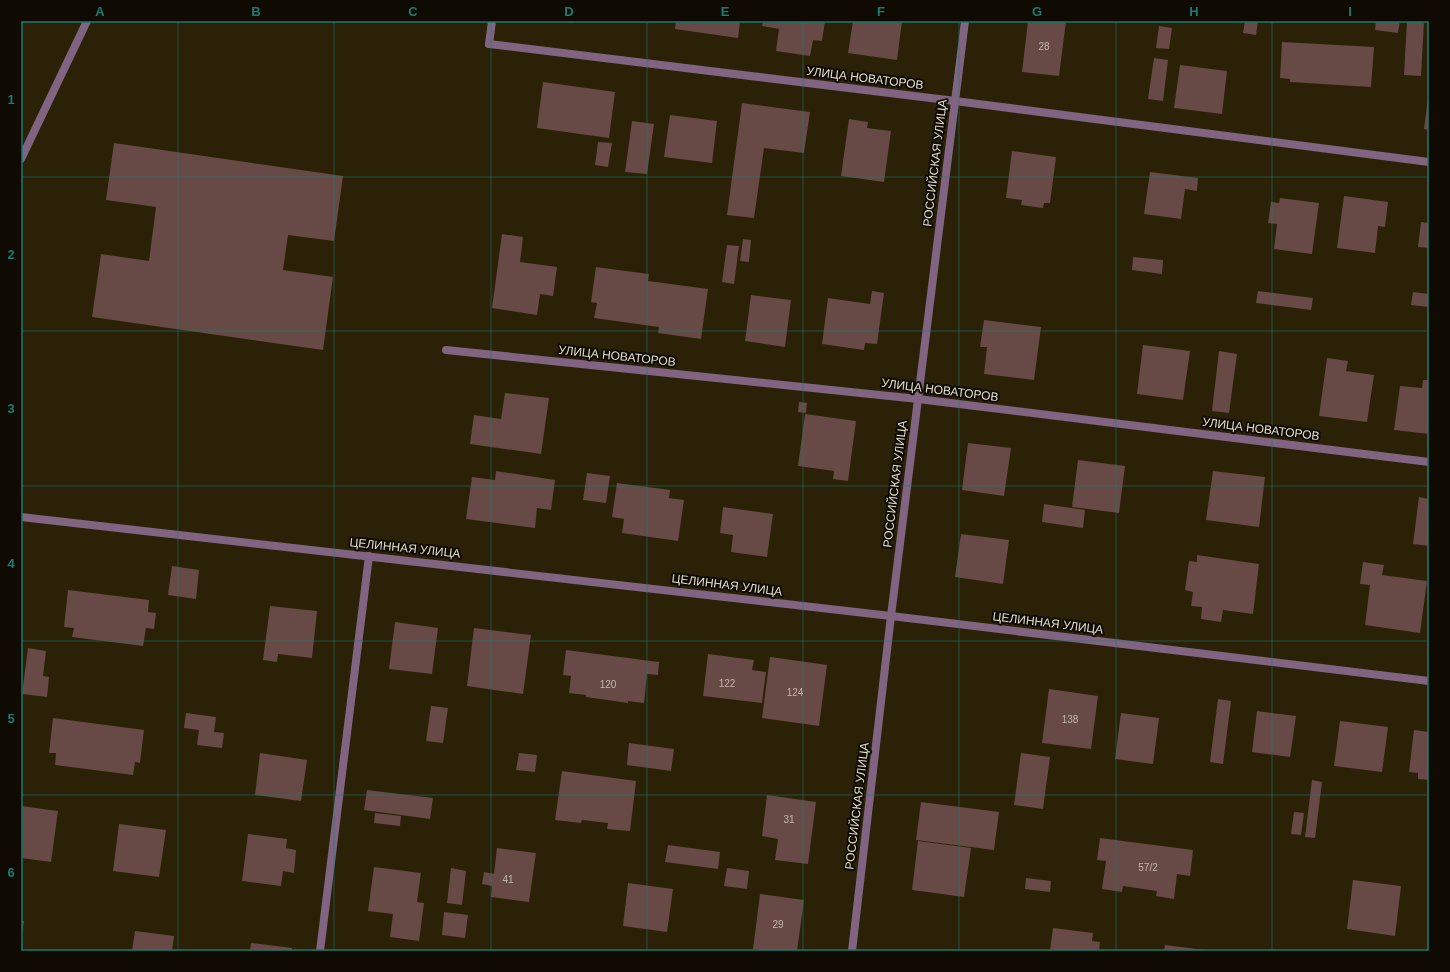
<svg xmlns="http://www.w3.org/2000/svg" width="1450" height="972" font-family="Helvetica,sans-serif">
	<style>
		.building { fill: #674945 }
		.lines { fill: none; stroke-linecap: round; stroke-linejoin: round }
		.lane { stroke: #806481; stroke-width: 8 }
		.street { stroke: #806481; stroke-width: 8 }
		.grid { fill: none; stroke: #1a7b73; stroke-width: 1; stroke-opacity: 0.55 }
		.labels { text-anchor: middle; stroke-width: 4; stroke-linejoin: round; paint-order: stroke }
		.number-label { font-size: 10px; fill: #c2b6aa }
		.street-label { font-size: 12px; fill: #e1dbcc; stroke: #0f0b03 }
		.neatline { fill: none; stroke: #1a7b73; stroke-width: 1.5 }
		.grid-label { font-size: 13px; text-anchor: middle; font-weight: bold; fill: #1a7b73 }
	</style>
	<rect width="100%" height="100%" fill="#2b2107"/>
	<g class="building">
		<path d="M562,21H573V23Z"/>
		<path d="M676,21H740L738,38L675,29Z"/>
		<path d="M763,21H825L822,41L813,40L810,56L776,51L779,29L762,26Z"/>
		<path d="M853,21H902L897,60L848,53Z"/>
		<path d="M1028,21H1066L1059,76L1022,72Z"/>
		<path d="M1245,21H1258L1256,35L1243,33Z"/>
		<path d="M1376,21H1400L1398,33L1375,30Z"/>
		<path d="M1407,21H1424L1421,76L1404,75Z"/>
		<path d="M1159,26L1172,28L1169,49L1156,48Z"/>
		<path d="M1282,42L1374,47L1371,87L1290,82V79L1280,78Z"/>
		<path d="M1154,58L1168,60L1163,101L1148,99Z"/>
		<path d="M1180,65L1227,71L1222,114L1174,108Z"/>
		<path d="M543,82L615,92L609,138L537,128Z"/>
		<path d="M1428,98H1429V130L1424,129Z"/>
		<path d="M742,103L810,112L804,153L764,148L754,218L727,215Z"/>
		<path d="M670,115L717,121L712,163L664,157Z"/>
		<path d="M849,119L868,122L867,128L891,131L884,182L841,176Z"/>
		<path d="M632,121L654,124L647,174L625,172Z"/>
		<path d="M598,142L612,143L608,167L595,165Z"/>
		<path d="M114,143L343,176L334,241L288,235L283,270L333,277L323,350L92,317L101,254L149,261L156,207L106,200Z"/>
		<path d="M1012,151L1056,157L1050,203H1044L1043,208L1021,205L1022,200L1006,198Z"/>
		<path d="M1150,172L1198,178L1197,191L1185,189L1181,219L1144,214Z"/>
		<path d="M1344,196L1388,202L1385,227L1378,226L1375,253L1337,248Z"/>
		<path d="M1280,198L1319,203L1312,254L1274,249L1277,224L1268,223L1271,202L1279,203Z"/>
		<path d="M1421,222L1429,223V248L1418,247Z"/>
		<path d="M502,234L523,237L520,262L557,267L553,296L540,294L537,315L492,308Z"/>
		<path d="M743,239L751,240L749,262L740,261Z"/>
		<path d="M727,245L739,246L734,284L722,282Z"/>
		<path d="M1133,257L1163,260L1162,274L1132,270Z"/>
		<path d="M596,267L649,274L648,281L708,289L701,339L658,333L659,327L594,318L597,303L591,302Z"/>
		<path d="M872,291L884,293L877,344L865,343L864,350L822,344L828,298L870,304Z"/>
		<path d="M1258,291L1313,298L1311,310L1256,303Z"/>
		<path d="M1413,292L1429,294V307L1411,305Z"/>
		<path d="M751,295L791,300L785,347L745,341Z"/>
		<path d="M984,320L1041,327L1034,380L984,374L987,347H980Z"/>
		<path d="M1143,345L1190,351L1183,400L1137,394Z"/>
		<path d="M1219,351L1237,354L1229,413L1212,411Z"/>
		<path d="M1327,358L1348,361L1346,371L1374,375L1367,422L1319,416Z"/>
		<path d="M1423,380H1429V434L1394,430L1400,386L1422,388Z"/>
		<path d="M505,393L549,398L541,454L470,444L474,415L501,419Z"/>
		<path d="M799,402L807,403L806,413L798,412Z"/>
		<path d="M805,414L856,421L848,481L833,479L834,471L798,466Z"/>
		<path d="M968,443L1011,448L1004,496L962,490Z"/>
		<path d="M1078,460L1125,466L1119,513L1072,507Z"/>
		<path d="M496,471L555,480L551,510L537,508L535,528L466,519L472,477L495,480Z"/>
		<path d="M1213,471L1265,477L1259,527L1206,520Z"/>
		<path d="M587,473L610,476L606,503L583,500Z"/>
		<path d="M617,483L670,490L669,498L684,500L678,541L622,533L624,519L612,517Z"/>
		<path d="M1419,497L1429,499V546L1413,544Z"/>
		<path d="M1044,504L1085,510L1083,528L1042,522Z"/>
		<path d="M723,507L773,514L767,557L731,552L733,535L720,533Z"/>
		<path d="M961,534L1009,540L1003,584L955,577Z"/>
		<path d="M1197,555L1259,564L1253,614L1223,610L1221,622L1201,619L1202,607L1191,606L1193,592L1185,590L1189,561L1197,562Z"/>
		<path d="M1363,562L1384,565L1382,575L1427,581L1420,633L1365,625L1370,585L1360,584Z"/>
		<path d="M172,566L199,570L196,599L168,595Z"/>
		<path d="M68,590L149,600L148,612L156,613L154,629L146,628L143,646L72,637L74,628L64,627Z"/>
		<path d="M270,606L317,611L312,658L278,654L277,662L263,660Z"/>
		<path d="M395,622L438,628L432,674L389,669Z"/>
		<path d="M474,628L531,635L523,694L467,686Z"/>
		<path d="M28,648L46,651L43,676L49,677L47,697L22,694Z"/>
		<path d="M566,650L659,662L658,675L647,674L644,703L628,701V703L586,697V695L569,693L571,676L563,675Z"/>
		<path d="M708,654L754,660L752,670L766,672L762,703L703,696Z"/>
		<path d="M770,657L827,665L819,726L762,718Z"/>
		<path d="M1049,689L1098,696L1091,749L1042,743Z"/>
		<path d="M1218,699L1231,701L1223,764L1210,762Z"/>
		<path d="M431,706L448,708L443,743L426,741Z"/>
		<path d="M1257,711L1296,716L1290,757L1252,752Z"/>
		<path d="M186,713L216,717L214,732L224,733L222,748L197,745L199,730L184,728Z"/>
		<path d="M1121,713L1159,718L1153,764L1115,759Z"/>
		<path d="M53,718L144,730L140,763L135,762L133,775L55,765L56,753H49Z"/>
		<path d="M1340,721L1388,727L1382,772L1334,766Z"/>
		<path d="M1414,730L1429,732V780L1418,779V773L1409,772Z"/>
		<path d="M629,743L674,749L671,771L627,765Z"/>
		<path d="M260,753L307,760L301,801L255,795Z"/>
		<path d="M519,753L537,755L535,772L516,770Z"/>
		<path d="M1021,753L1050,757L1043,809L1014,805Z"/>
		<path d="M562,771L636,781L630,831L607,829L608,823L582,820L581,823L555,820Z"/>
		<path d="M1312,780L1322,782L1315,838L1305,837Z"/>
		<path d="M367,790L433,798L430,819L364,810Z"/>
		<path d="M767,795L816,802L808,864L775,860L778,839L762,836Z"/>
		<path d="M921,802L999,812L994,850L916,840Z"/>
		<path d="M21,806L58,811L51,862L21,858Z"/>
		<path d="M1294,812L1304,813L1301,835L1291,834Z"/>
		<path d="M375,813L401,816L400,826L374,823Z"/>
		<path d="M119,824L166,830L159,877L113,871Z"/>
		<path d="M248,834L287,839L286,848L296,850L294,873L283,871L281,886L242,881Z"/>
		<path d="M1100,838L1193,850L1190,876L1177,874L1174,899L1156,896L1157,891L1123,886L1122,892L1102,889L1106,861L1097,860Z"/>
		<path d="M918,841L971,848L964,897L912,890Z"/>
		<path d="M668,845L720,852L718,869L665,862Z"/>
		<path d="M497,848L536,853L529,902L491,897L492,886L482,884L484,872L494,874Z"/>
		<path d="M374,867L421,873L417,902L424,903L419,941L390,937L393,914L368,911Z"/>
		<path d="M451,868L466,871L462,905L447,903Z"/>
		<path d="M727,868L749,871L747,889L724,886Z"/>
		<path d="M1026,878L1051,881L1050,892L1025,889Z"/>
		<path d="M1353,880L1401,886L1395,936L1347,929Z"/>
		<path d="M628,883L673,889L667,932L623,926Z"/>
		<path d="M760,894L804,900L797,951H772L753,949Z"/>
		<path d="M444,912L468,915L465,938L442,935Z"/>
		<path d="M21,921H24L22,935H21Z"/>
		<path d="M1053,928L1093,933L1092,941L1100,942L1099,951H1050Z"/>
		<path d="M135,931L174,936L172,951H132Z"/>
		<path d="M251,943L292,948V951H250Z"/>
		<path d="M1165,945L1205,950V951H1164Z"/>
	</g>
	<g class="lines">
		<path class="lane" d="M489,44L492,21"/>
		<g class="street">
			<path d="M489,44L955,101L1429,162"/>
			<path d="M21,159L87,21"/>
			<path d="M446,350L918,399L1429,462"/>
			<path d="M21,517L891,616L1429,681"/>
			<path d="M320,951L369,556"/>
			<path d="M852,951L891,616L965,21"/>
		</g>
	</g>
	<path class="grid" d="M178,21V951M334,21V951M491,21V951M647,21V951M803,21V951M959,21V951M1116,21V951M1272,21V951M21,177H1429M21,331H1429M21,486H1429M21,641H1429M21,795H1429"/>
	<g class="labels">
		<g class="number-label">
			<text x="1044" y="50">28</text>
			<text x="727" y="687">122</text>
			<text x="608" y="688">120</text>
			<text x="795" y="696">124</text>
			<text x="1070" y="723">138</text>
			<text x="789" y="823">31</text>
			<text x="1148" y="871">57/2</text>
			<text x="508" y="883">41</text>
			<text x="778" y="928">29</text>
		</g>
		<g class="street-label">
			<text transform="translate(865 78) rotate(7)" y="4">УЛИЦА НОВАТОРОВ</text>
			<text transform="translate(935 163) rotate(-83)" y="4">РОССИЙСКАЯ УЛИЦА</text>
			<text transform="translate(617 356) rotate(6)" y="4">УЛИЦА НОВАТОРОВ</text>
			<text transform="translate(940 390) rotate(7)" y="4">УЛИЦА НОВАТОРОВ</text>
			<text transform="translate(1261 429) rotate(7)" y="4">УЛИЦА НОВАТОРОВ</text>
			<text transform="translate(895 484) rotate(-83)" y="4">РОССИЙСКАЯ УЛИЦА</text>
			<text transform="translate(405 548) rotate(6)" y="4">ЦЕЛИННАЯ УЛИЦА</text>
			<text transform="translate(727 585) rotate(7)" y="4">ЦЕЛИННАЯ УЛИЦА</text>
			<text transform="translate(1048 623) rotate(7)" y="4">ЦЕЛИННАЯ УЛИЦА</text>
			<text transform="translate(857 806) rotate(-83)" y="4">РОССИЙСКАЯ УЛИЦА</text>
		</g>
	</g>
	<rect width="1450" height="972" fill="none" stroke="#0f0b03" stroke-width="44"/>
	<rect x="22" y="22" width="1406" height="928" class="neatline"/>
	<g class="grid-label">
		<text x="100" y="16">A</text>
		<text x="256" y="16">B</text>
		<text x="413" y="16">C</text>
		<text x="569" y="16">D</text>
		<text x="725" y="16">E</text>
		<text x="881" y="16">F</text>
		<text x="1037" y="16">G</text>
		<text x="1194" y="16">H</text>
		<text x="1350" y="16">I</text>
		<text x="11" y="104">1</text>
		<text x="11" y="259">2</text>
		<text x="11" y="413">3</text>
		<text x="11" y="568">4</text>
		<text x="11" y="723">5</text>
		<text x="11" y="877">6</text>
	</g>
</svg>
